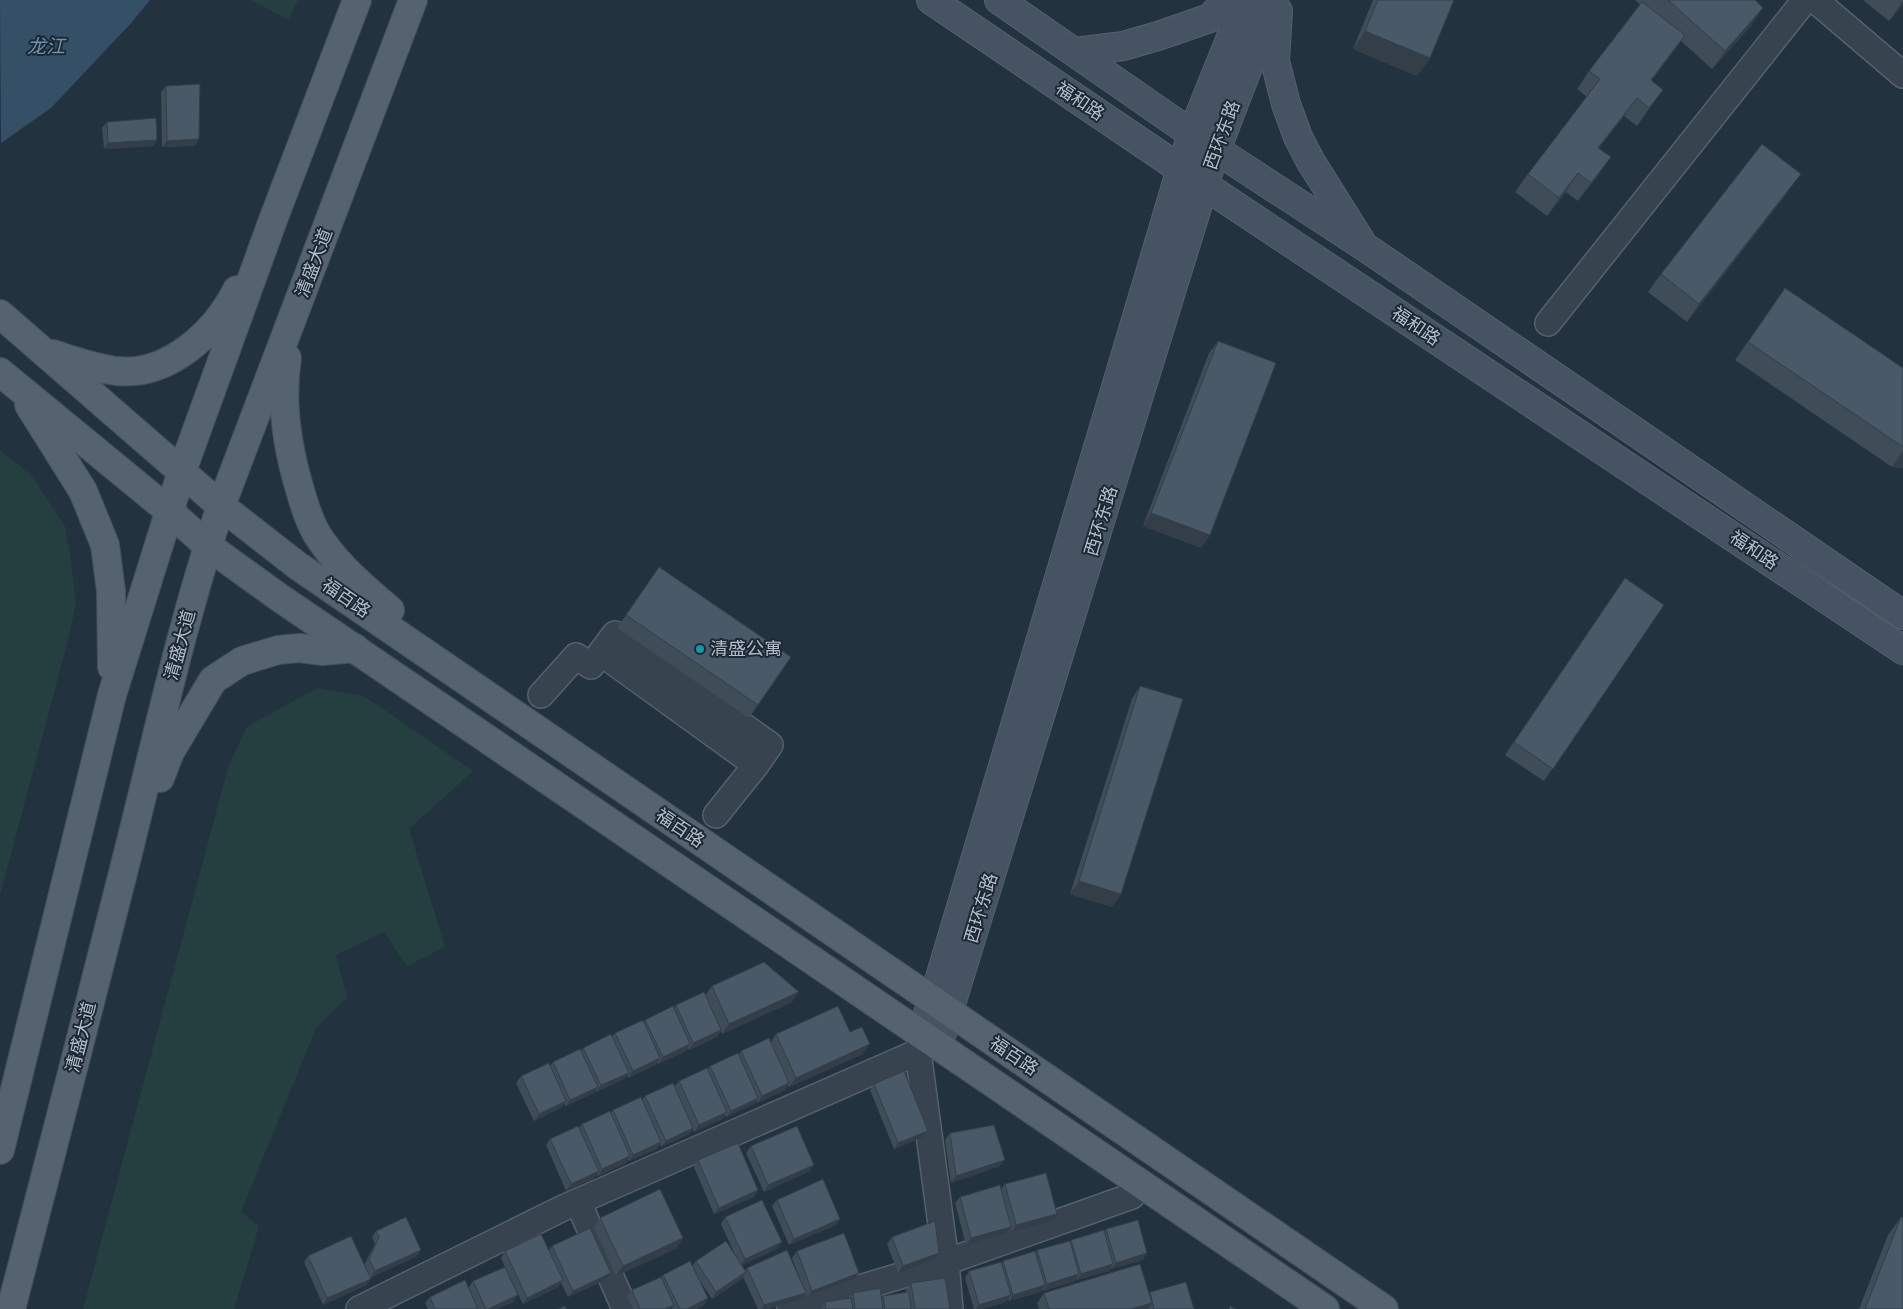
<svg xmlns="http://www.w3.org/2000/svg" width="1903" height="1309" font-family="Jost,'Noto Sans SC',sans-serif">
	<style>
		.green { fill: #253f40 }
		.water { fill: #354f67 }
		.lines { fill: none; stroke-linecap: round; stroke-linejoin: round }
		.street-casing { stroke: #55616d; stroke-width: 28 }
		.secondary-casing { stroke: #55616d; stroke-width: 30 }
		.primary-casing { stroke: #434f5b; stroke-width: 30 }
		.street { stroke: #37434f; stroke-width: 25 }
		.secondary { stroke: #455362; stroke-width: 28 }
		.primary { stroke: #55626f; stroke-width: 28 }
		.wall { fill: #3f4d59 }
		.shaded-wall { fill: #333e49 }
		.building { fill: #495968; stroke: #333e49 }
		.culture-dot { fill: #0f9aa8; stroke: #1c2834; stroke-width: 2 }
		.labels { text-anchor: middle; stroke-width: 4; stroke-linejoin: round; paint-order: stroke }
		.street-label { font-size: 18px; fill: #b3beca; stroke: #1c2834 }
		.poi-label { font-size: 18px; fill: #b3beca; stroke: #1c2834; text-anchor: start }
		.water-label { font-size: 19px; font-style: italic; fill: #7192af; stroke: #1c2834 }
	</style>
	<rect width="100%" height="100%" fill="#23323f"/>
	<g class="green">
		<path d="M251,0H298L288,20Z"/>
		<path d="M0,450L31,475L66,528L67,542L69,546L76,603L66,648L0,895Z"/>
		<path d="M317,688L364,696L473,771L409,829L445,947L407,966L384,932L336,955L347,997L316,1028L241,1212L259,1226L234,1309H83L229,764L247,727Z"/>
	</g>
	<path class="water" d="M0,0H150L132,22L51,108L1,143Z"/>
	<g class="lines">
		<g class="street-casing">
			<g id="street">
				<path d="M1815,0L1903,75"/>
				<path d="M1548,323L1805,0"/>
				<path d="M601,653L756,765"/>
				<path d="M541,695L576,656L591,666L615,634L770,745L756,765L716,815"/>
				<path d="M928,1039L918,1052L946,1262L950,1309"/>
				<path d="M578,1202L625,1309"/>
				<path d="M359,1309L561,1209L918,1052"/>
				<path d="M790,1309L946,1262L1132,1196"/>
			</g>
		</g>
		<g class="secondary-casing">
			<g id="secondary">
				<path d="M931,0L1204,185L1903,650"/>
				<path d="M999,0L1192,134L1365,247L1903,615"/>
				<path d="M1278,11L1275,61L1286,104L1298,137L1311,162L1360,240"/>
				<path d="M1075,52L1123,46L1158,36L1210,18L1227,0"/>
				<path d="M920,1034L933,1001L1181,169L1192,134L1246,0"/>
				<path d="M938,1046L1204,185L1216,150L1274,0"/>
			</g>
		</g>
		<g class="primary-casing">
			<g id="primary">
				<path d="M0,314L221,506L298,566L1384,1309"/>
				<path d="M53,354C73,361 95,368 116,371C168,377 215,333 237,290"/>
				<path d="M287,358C280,403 287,447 300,490C305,507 310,524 320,539C339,567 364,588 390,610"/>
				<path d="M0,372L169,511L208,546L280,598L1325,1309"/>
				<path d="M29,405L83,491L105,545L111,591L112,667"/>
				<path d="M160,778L170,752L213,680L242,661L278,650L299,648L323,651L355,648"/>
				<path d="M0,1150L112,695L182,471L273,220L357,0"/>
				<path d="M11,1309C49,1162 87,1016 124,869C155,747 181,625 221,506L413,0"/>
			</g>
		</g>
		<use href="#street" class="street"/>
		<use href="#secondary" class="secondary"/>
		<use href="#primary" class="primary"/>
	</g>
	<g class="wall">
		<path d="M1373,0H1454L1430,58L1417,76L1353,49Z"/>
		<path d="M1635,0H1755L1751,26L1712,69L1681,41L1651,81L1650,108L1637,126L1624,116L1599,148L1611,157L1578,201L1566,192L1547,216L1515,192L1528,174L1587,97L1577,89L1589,71L1640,4Z"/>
		<path d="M1863,0H1903V4L1889,21Z"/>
		<path d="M166,86L199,139L194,146L162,147L161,92Z"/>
		<path d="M107,122L157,140L153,146L104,149L102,128Z"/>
		<path d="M1788,192L1687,322L1648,292L1661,274Z"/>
		<path d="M1785,288L1903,368V468L1892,467L1735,360Z"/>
		<path d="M1218,341L1210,535L1201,548L1143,526L1209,353Z"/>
		<path d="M659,567L791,657L749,718L617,628Z"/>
		<path d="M1625,578L1664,605L1544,781L1505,755Z"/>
		<path d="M1140,686L1121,894L1112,907L1070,894L1132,699Z"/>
		<path d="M712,986L792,1002L722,1034L721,1031L717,1037L689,1050L688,1048L686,1051L658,1064L657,1062L655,1065L628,1078L627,1075L624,1079L596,1092L595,1090L593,1093L566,1106L564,1104L562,1107L534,1121L516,1083L521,1076L550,1066L553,1062L581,1051L583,1048L612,1037L615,1033L644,1022L645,1020L674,1008L676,1005L705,996Z"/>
		<path d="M850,1032L863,1054L789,1087L788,1085L785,1090L757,1103L756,1101L754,1104L726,1117L725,1115L722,1119L694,1132L693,1129L689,1134L661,1147L660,1144L657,1149L629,1161L628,1160L626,1163L598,1176L597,1174L594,1178L566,1191L546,1145L550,1139L579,1128L582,1124L611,1113L613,1110L642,1100L645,1096L675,1086L679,1081L707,1069L710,1066L739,1054L741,1051L771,1042L776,1034Z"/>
		<path d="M874,1084L928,1131L923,1137L894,1149L870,1090Z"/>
		<path d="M950,1133L1000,1166L951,1183L945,1140Z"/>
		<path d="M751,1146L810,1171L764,1192L746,1153Z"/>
		<path d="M698,1160L758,1190L754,1197L714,1214L694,1167Z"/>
		<path d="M1005,1184L1052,1221L1012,1232L1011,1228L1007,1233L966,1245L955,1203L960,1197L1001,1189Z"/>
		<path d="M777,1200L840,1219L836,1225L789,1245L772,1206Z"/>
		<path d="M725,1217L777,1249L742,1265L745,1271L747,1268L801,1281L792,1258L797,1251L859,1273L854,1279L807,1297L806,1294L802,1299L768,1309H758L743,1277L742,1279L712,1299L698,1278L708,1298L704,1305L696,1309H672L671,1308V1309H633L627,1297L632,1290L661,1277L663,1275L692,1266L696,1261L736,1257L721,1224Z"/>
		<path d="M1901,1217L1903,1309H1859L1888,1235Z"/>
		<path d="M600,1218L677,1248L616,1276L594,1227Z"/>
		<path d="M1106,1229L1143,1260L1111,1269V1268L1109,1271L1077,1280L1076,1279L1075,1281L1043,1291L1042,1289L1040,1292L1009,1301L1008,1299L1006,1302L982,1309H974L965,1278L969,1271L1002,1264L1003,1261L1036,1253L1037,1250L1070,1242L1071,1240L1104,1232Z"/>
		<path d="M376,1231L417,1256L370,1278L366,1285L323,1305L304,1262L308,1256L364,1265L375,1244L372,1237Z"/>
		<path d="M892,1237L939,1253L935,1259L898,1273L887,1244Z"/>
		<path d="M552,1246L611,1273L607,1279L568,1297L561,1283L558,1287L523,1304L506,1270L518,1295L513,1302L497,1309H428L425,1303L430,1297L469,1287L473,1281L505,1267L501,1258L505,1251L549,1250Z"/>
		<path d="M911,1283L950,1309H821L825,1302L849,1298L853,1293L881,1298L883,1296L906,1292V1290Z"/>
		<path d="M1150,1292L1194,1309H1039L1037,1303L1044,1293H1149Z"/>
	</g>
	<g class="shaded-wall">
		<path d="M1903,1V4L1889,21Z"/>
		<path d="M1763,8L1751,26L1712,69L1725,51Z"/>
		<path d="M1365,31L1430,58L1417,76L1353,49Z"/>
		<path d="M1685,35L1672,54L1638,98L1651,80Z"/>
		<path d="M1663,90L1637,126L1649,108Z"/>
		<path d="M1637,98L1624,116L1585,166L1598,148Z"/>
		<path d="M199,139L194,146L162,147L167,141Z"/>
		<path d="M157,140L153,146L104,149L108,143Z"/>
		<path d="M1611,157L1598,176L1578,201L1591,183Z"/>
		<path d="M1578,173L1566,192L1547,216L1559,198Z"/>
		<path d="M1801,174L1788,192L1687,322L1699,304Z"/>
		<path d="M1903,451V468L1892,467Z"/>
		<path d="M1151,513L1210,535L1201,548L1143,526Z"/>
		<path d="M1079,881L1121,894L1112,907L1070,894Z"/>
		<path d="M799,992L792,1002L722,1034L729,1024Z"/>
		<path d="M721,1030L717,1037L689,1050L693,1043Z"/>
		<path d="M690,1044L686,1051L658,1064L663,1057Z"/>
		<path d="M870,1044L863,1054L789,1087L796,1078Z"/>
		<path d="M660,1058L655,1065L628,1078L633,1071Z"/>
		<path d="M629,1073L624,1079L596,1092L601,1085Z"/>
		<path d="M789,1083L785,1090L757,1103L762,1096Z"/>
		<path d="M598,1087L593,1093L566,1106L570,1100Z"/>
		<path d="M758,1098L754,1104L726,1117L731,1111Z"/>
		<path d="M566,1101L562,1107L534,1121L539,1114Z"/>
		<path d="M727,1112L722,1119L694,1132L699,1125Z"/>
		<path d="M693,1128L689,1134L661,1147L666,1141Z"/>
		<path d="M928,1131L923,1137L894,1149L898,1143Z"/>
		<path d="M661,1142L657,1149L629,1161L633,1155Z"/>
		<path d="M630,1156L626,1163L598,1176L602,1169Z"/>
		<path d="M1005,1160L1000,1166L951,1183L956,1176Z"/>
		<path d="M814,1165L810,1171L764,1192L768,1185Z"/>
		<path d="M599,1171L594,1178L566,1191L571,1184Z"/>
		<path d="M758,1190L754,1197L714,1214L719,1208Z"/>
		<path d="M1057,1214L1052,1221L1012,1232L1016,1225Z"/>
		<path d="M840,1219L836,1225L789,1245L794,1239Z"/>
		<path d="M1011,1227L1007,1233L966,1245L971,1238Z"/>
		<path d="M683,1238L677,1248L616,1276L623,1266Z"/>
		<path d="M782,1242L777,1249L740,1266L745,1259Z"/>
		<path d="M421,1250L417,1256L370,1278L375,1271Z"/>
		<path d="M939,1253L935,1259L898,1273L903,1266Z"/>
		<path d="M1147,1253L1143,1260L1111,1269L1116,1263Z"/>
		<path d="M1113,1264L1109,1271L1077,1280L1081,1274Z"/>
		<path d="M746,1272L742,1279L712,1299L716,1292Z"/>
		<path d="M611,1273L607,1279L568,1297L573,1291Z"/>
		<path d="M859,1273L854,1279L807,1297L812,1291Z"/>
		<path d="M1079,1274L1075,1281L1043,1291L1047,1284Z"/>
		<path d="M371,1279L366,1285L323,1305L327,1298Z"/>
		<path d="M563,1280L558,1287L523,1304L527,1298Z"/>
		<path d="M1045,1285L1040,1292L1009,1301L1013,1295Z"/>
		<path d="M806,1293L802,1299L768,1309H761L764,1305Z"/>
		<path d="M518,1295L513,1302L497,1309H488Z"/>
		<path d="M1011,1295L1006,1302L982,1309H976L979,1305Z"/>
		<path d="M708,1298L704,1305L696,1309H687Z"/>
		<path d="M1152,1303L1148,1309H1131Z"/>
		<path d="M674,1305L671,1309H665Z"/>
	</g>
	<g class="building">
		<path d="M1378,0H1454L1430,58L1365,31Z"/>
		<path d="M1668,0H1755L1763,8L1725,51Z"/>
		<path d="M1898,0H1903V1L1901,3Z"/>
		<path d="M1642,2L1685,35L1651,80L1663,90L1649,108L1637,98L1598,148L1611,157L1591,183L1578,173L1559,198L1528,174L1600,79L1589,71Z"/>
		<path d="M200,84L199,139L167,141L166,86Z"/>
		<path d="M156,118L157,140L108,143L107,122Z"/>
		<path d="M1762,144L1801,174L1699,304L1661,274Z"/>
		<path d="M1785,288L1903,368V447L1748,342Z"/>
		<path d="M1218,341L1276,363L1210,535L1151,513Z"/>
		<path d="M659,567L791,657L758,705L626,615Z"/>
		<path d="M1625,578L1664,605L1553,769L1514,742Z"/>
		<path d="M1140,686L1183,699L1121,894L1079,881Z"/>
		<path d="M764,962L799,992L729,1024L712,986Z"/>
		<path d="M704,992L721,1030L693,1043L676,1005Z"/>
		<path d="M673,1006L690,1044L663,1057L645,1020Z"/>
		<path d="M838,1006L850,1032L862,1027L870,1044L796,1078L776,1034Z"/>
		<path d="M643,1020L660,1058L633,1071L615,1033Z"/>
		<path d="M611,1034L629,1073L601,1085L583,1048Z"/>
		<path d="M769,1038L789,1083L762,1096L741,1051Z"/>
		<path d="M580,1049L598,1087L570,1100L553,1062Z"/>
		<path d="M738,1053L758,1098L731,1111L710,1066Z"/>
		<path d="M549,1063L566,1101L539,1114L521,1076Z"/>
		<path d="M707,1068L727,1112L699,1125L679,1081Z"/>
		<path d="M904,1071L928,1131L898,1143L874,1084Z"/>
		<path d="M673,1083L693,1128L666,1141L645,1096Z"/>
		<path d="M641,1097L661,1142L633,1155L613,1110Z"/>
		<path d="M610,1111L630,1156L602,1169L582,1124Z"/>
		<path d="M994,1125L1005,1160L956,1176L950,1133Z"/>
		<path d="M578,1126L599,1171L571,1184L550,1139Z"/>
		<path d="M797,1126L814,1165L768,1185L751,1146Z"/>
		<path d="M738,1143L758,1190L719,1208L698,1160Z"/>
		<path d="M1046,1173L1057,1214L1016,1225L1005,1184Z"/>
		<path d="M823,1179L840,1219L794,1239L777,1200Z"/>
		<path d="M1000,1185L1011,1227L971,1238L960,1197Z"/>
		<path d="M660,1189L683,1238L623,1266L600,1218Z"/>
		<path d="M762,1200L782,1242L745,1259L725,1217Z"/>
		<path d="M406,1217L421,1250L375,1271L369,1259L379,1237L376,1231Z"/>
		<path d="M1901,1217H1903V1309H1865Z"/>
		<path d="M1138,1220L1147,1253L1116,1263L1106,1229Z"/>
		<path d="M935,1221L939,1253L903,1266L892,1237Z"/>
		<path d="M590,1228L611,1273L573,1291L552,1246Z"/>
		<path d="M1104,1230L1113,1264L1081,1274L1071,1240Z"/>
		<path d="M844,1233L859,1273L812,1291L797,1251Z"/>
		<path d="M541,1234L563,1280L527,1298L505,1251Z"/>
		<path d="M351,1236L371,1279L327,1298L308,1256Z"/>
		<path d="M726,1241L746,1272L716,1292L696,1261Z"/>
		<path d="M1070,1241L1079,1274L1047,1284L1037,1250Z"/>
		<path d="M787,1250L806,1293L764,1305L747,1268Z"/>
		<path d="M1035,1251L1045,1285L1013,1295L1003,1261Z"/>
		<path d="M690,1261L708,1298L687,1309H680L663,1275Z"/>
		<path d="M1001,1262L1011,1295L979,1305L969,1271Z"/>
		<path d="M1140,1264L1152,1303L1131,1309H1049L1044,1293Z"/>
		<path d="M505,1267L518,1295L488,1309H486L473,1281Z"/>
		<path d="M661,1277L674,1305L665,1309H640L632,1290Z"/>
		<path d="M945,1278L950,1309H915L911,1283Z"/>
		<path d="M465,1280L478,1309H435L430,1297Z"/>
		<path d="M1186,1282L1194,1309H1154L1150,1292Z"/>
		<path d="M880,1288L883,1309H855L853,1293Z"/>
		<path d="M909,1292L911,1309H885L883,1296Z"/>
		<path d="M851,1298L853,1309H826L825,1302Z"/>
		<path d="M565,1306L566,1309H558Z"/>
		<path d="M1230,1306L1236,1309H1229Z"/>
	</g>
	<circle class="culture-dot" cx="700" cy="649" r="5"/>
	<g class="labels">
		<g class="street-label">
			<text transform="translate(1080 101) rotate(34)" y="6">福和路</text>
			<text transform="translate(1222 135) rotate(-70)" y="6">西环东路</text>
			<text transform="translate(314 263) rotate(-69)" y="6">清盛大道</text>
			<text transform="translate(1416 326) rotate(34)" y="6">福和路</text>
			<text transform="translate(1101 521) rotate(-73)" y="6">西环东路</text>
			<text transform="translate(1754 550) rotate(34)" y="6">福和路</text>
			<text transform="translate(346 598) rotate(35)" y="6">福百路</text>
			<text transform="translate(180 645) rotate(-75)" y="6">清盛大道</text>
			<text transform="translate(680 828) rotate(34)" y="6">福百路</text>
			<text transform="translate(981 908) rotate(-73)" y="6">西环东路</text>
			<text transform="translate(81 1037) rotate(-76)" y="6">清盛大道</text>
			<text transform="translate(1014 1056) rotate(34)" y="6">福百路</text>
		</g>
		<g class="poi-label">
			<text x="710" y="655">清盛公寓</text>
		</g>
		<g class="water-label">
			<text x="46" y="53">龙江</text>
		</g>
	</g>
</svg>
